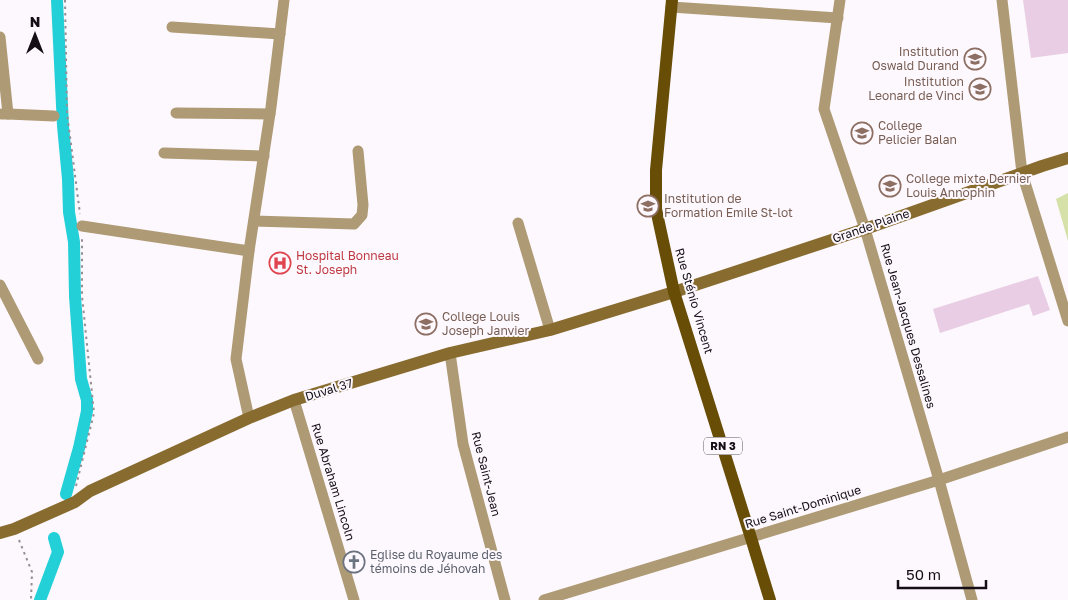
<svg xmlns="http://www.w3.org/2000/svg" width="1068" height="600" font-family="'Golos Text',sans-serif">
	<style>
		.green { fill: #d5e1a8 }
		.lines { fill: none; stroke-linecap: round; stroke-linejoin: round }
		.canal { stroke: #24d0d8; stroke-width: 12 }
		.building { fill: #e8cde4 }
		.path { stroke: #948e95; stroke-width: 2; stroke-dasharray: 2.5 4; stroke-linecap: butt }
		.street { stroke: #ae9a74; stroke-width: 11 }
		.secondary { stroke: #886c2f; stroke-width: 12 }
		.primary { stroke: #684d06; stroke-width: 12 }
		.labels { text-anchor: middle; stroke-width: 4; stroke-linejoin: round; paint-order: stroke }
		.shield { fill: #fdf8fd; stroke: #5b545c; stroke-width: 1 }
		.shield-label { font-size: 11px; font-weight: bold; fill: #150e17 }
		.education-label { font-size: 12px; fill: #785e54; stroke: #fdf8fd; text-anchor: start }
		.street-label { font-size: 12px; fill: #150e17; stroke: #fdf8fd }
		.health-label { font-size: 12px; fill: #be3a42; stroke: #fdf8fd; text-anchor: start }
		.worship-label { font-size: 12px; fill: #5b616d; stroke: #fdf8fd; text-anchor: start }
	</style>
	<rect width="100%" height="100%" fill="#fdf8fd"/>
	<path class="green" d="M1068,193V241L1056,199Z"/>
	<g class="lines">
		<g class="canal">
			<path d="M57,0L63,126L68,179L69,212L74,242L75,296L81,379L87,400V411L79,448L66,494"/>
			<path d="M40,600L58,552L54,538"/>
		</g>
	</g>
	<g class="building">
		<path d="M1023,0H1068V53L1031,58Z"/>
		<path d="M1038,276L1050,310L1033,316L1029,304L940,333L933,309Z"/>
	</g>
	<g class="lines">
		<g class="path">
			<path d="M65,0L67,113L80,214"/>
			<path d="M76,486L94,413L82,296V236"/>
			<path d="M19,540L32,572L31,600"/>
		</g>
		<g class="street">
			<path d="M840,0L824,109L865,229L939,480L972,600"/>
			<path d="M1002,0L1022,173L1068,321"/>
			<path d="M671,7L838,18"/>
			<path d="M172,27L280,34"/>
			<path d="M0,37L8,114"/>
			<path d="M176,113L270,114"/>
			<path d="M2,114H8L54,116"/>
			<path d="M164,153L264,156"/>
			<path d="M254,221L354,224L362,215L363,205L358,151"/>
			<path d="M518,223L550,330"/>
			<path d="M82,226L249,251"/>
			<path d="M0,285L38,359"/>
			<path d="M450,353L463,444L505,600"/>
			<path d="M294,400L354,600"/>
			<path d="M249,418L236,359L249,251L271,107L284,0"/>
			<path d="M544,600L939,480L1068,437"/>
		</g>
		<path class="secondary" d="M0,533L14,529L75,502L90,491L249,418L294,400L450,353L550,330L674,292L865,229L1042,166L1068,158"/>
		<path class="primary" d="M672,0L656,170V209L674,292L751,538L770,600"/>
	</g>
	<defs>
		<g id="school-ring" transform="scale(1.125)"><circle r="9.5" fill="#fdf8fd" stroke="#8d6e63" stroke-width="1.5"/><path d="M0-5L7-2L0 1L-7-2ZM-4 1L0 2.5L4 1V4Q0 6-4 4Z" fill="#8d6e63"/></g>
		<g id="hospital-ring" transform="scale(1.125)"><circle r="9.5" fill="#fdf8fd" stroke="#e0444e" stroke-width="1.5"/><path d="M-5-5h3v3.5h4V-5h3V5h-3V1.5h-4V5h-3Z" fill="#e0444e"/></g>
		<g id="church-ring" transform="scale(1.125)"><circle r="9.5" fill="#fdf8fd" stroke="#6b7280" stroke-width="1.5"/><path d="M-1.2-6h2.4v3.5h3.3v2.4h-3.3V6h-2.4V-.1h-3.3v-2.4h3.3Z" fill="#6b7280"/></g>
	</defs>
	<g fill-rule="evenodd">
		<use href="#school-ring" x="975" y="59"/>
		<use href="#school-ring" x="980" y="89"/>
		<use href="#school-ring" x="862" y="133"/>
		<use href="#school-ring" x="890" y="186"/>
		<use href="#school-ring" x="648" y="206"/>
		<use href="#hospital-ring" x="280" y="263"/>
		<use href="#school-ring" x="426" y="324"/>
		<use href="#church-ring" x="354" y="562"/>
	</g>
	<g class="labels">
		<rect class="shield" x="704" y="437.5" width="38" height="17" rx="4"/>
		<g class="shield-label">
			<text x="723" y="450">RN 3</text>
		</g>
		<g class="education-label">
			<text x="959" y="56" text-anchor="end">Institution<tspan x="959" dy="14">Oswald Durand</tspan></text>
			<text x="964" y="86" text-anchor="end">Institution<tspan x="964" dy="14">Leonard de Vinci</tspan></text>
			<text x="878" y="130">College<tspan x="878" dy="14">Pelicier Balan</tspan></text>
			<text x="906" y="183">College mixte Dernier<tspan x="906" dy="14">Louis Annophin</tspan></text>
			<text x="664" y="203">Institution de<tspan x="664" dy="14">Formation Emile St-lot</tspan></text>
			<text x="442" y="321">College Louis<tspan x="442" dy="14">Joseph Janvier</tspan></text>
		</g>
		<g class="street-label">
			<text transform="translate(871 226) rotate(-19)" y="4">Grande Plaine</text>
			<text transform="translate(694 301) rotate(74)" y="4">Rue Sténio Vincent</text>
			<text transform="translate(908 326) rotate(74)" y="4">Rue Jean-Jacques Dessalines</text>
			<text transform="translate(329 390) rotate(-17)" y="4">Duval 37</text>
			<text transform="translate(486 474) rotate(76)" y="4">Rue Saint-Jean</text>
			<text transform="translate(333 482) rotate(73)" y="4">Rue Abraham Lincoln</text>
			<text transform="translate(803 507) rotate(-17)" y="4">Rue Saint-Dominique</text>
		</g>
		<g class="health-label">
			<text x="296" y="260">Hospital Bonneau<tspan x="296" dy="14">St. Joseph</tspan></text>
		</g>
		<g class="worship-label">
			<text x="370" y="559">Eglise du Royaume des<tspan x="370" dy="14">témoins de Jéhovah</tspan></text>
		</g>
	</g>
	<g transform="translate(35 35)" stroke="#fdf8fd" stroke-width="4" paint-order="stroke">
	<path d="M0-4L9 19L0 12L-9 19Z" fill="#150e17"/>
	<text y="-8" font-size="14" font-weight="bold" text-anchor="middle" fill="#150e17">N</text>
	</g>
	<path d="M898 580v8h88v-8" fill="none" stroke="#150e17" stroke-width="2.5"/>
	<text x="906" y="580" font-size="15" fill="#150e17" stroke="#fdf8fd" stroke-width="4" paint-order="stroke">50 m</text>
</svg>
